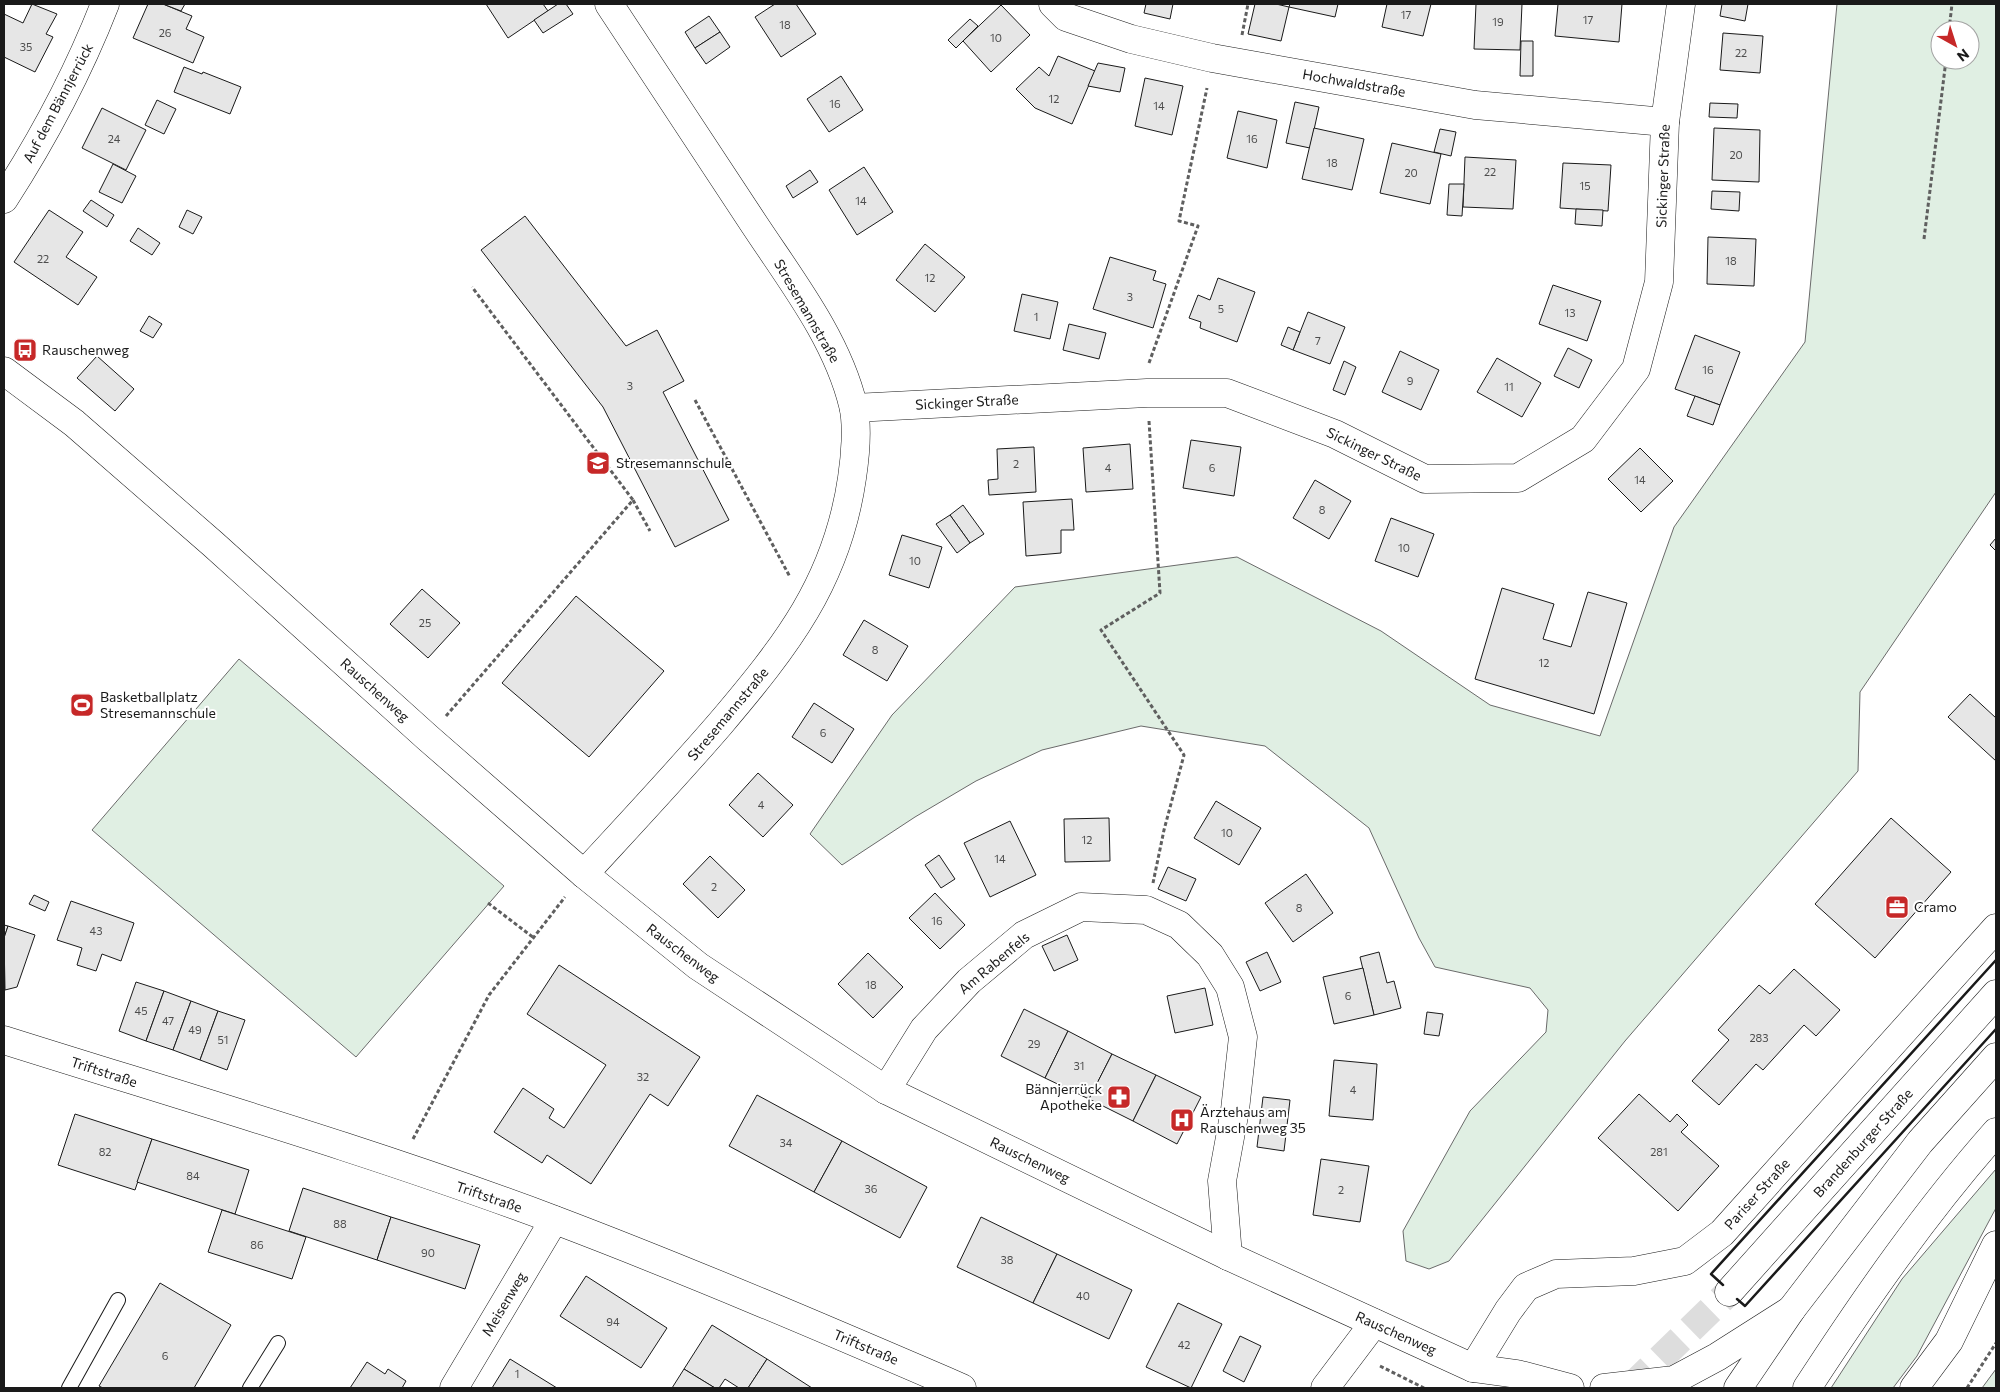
<svg xmlns="http://www.w3.org/2000/svg" width="2000" height="1392" font-family="Commissioner,sans-serif">
	<style>
		.green { fill: #e0efe3; stroke: #6a6a6a; fill-rule: evenodd }
		.building { fill: #e6e6e6; stroke: #1a1a1a }
		.lines { fill: none; stroke-linecap: round; stroke-linejoin: round }
		.primary-tunnel { stroke: #ddd; stroke-width: 28; stroke-dasharray: 28 14; stroke-linecap: butt }
		.service-casing { stroke: #1a1a1a; stroke-width: 16 }
		.minor-casing { stroke: #1a1a1a; stroke-width: 29 }
		.tertiary-casing { stroke: #1a1a1a; stroke-width: 29 }
		.secondary-casing { stroke: #1a1a1a; stroke-width: 29 }
		.primary-casing { stroke: #1a1a1a; stroke-width: 29 }
		.path { stroke: #5f5f5f; stroke-width: 3; stroke-dasharray: 4 2.5; stroke-linecap: butt }
		.service { stroke: #fff; stroke-width: 14 }
		.minor { stroke: #fff; stroke-width: 28 }
		.tertiary { stroke: #fff; stroke-width: 28 }
		.secondary { stroke: #fff; stroke-width: 28 }
		.primary { stroke: #fff; stroke-width: 28 }
		.wall { stroke: #1a1a1a; stroke-width: 2.5 }
		.labels { text-anchor: middle; stroke-width: 4; stroke-linejoin: round; paint-order: stroke }
		.number-label { font-size: 11px; fill: #4d4d4d }
		.street-label { font-size: 14px; fill: #1a1a1a; stroke: #fff }
		.poi-label { font-size: 14px; fill: #1a1a1a; stroke: #fff; text-anchor: start }
	</style>
	<rect width="100%" height="100%" fill="#fff"/>
	<g class="green">
		<path d="M1837,4H1996V492L1860,692L1858,771L1625,1041L1449,1261L1429,1269L1406,1261L1403,1231L1470,1111L1546,1032L1548,1010L1530,988L1435,967L1419,938L1369,828L1265,746L1141,726L1042,750L976,781L915,817L842,865L810,834L892,715L1015,587L1237,557L1381,631L1490,705L1600,736L1674,527L1805,342ZM1940,30H1970V60H1940Z"/>
		<path d="M239,659L504,886L356,1057L92,830Z"/>
		<path d="M1996,1169V1208L1917,1356L1893,1388H1831L1902,1279Z"/>
		<path d="M1996,1369V1388H1982Z"/>
	</g>
	<g class="building">
		<path d="M32,4L57,14L46,34L53,37L35,72L4,57V14L23,23Z"/>
		<path d="M148,4H163L192,16L186,29L204,37L193,63L133,38Z"/>
		<path d="M163,4H185L181,11Z"/>
		<path d="M486,4H543L548,11L508,38Z"/>
		<path d="M558,4H566L573,14L543,33L534,20Z"/>
		<path d="M775,4H796L816,34L781,57L755,17Z"/>
		<path d="M1146,4H1173L1170,19L1144,13Z"/>
		<path d="M1255,4H1276L1289,7L1281,41L1248,34Z"/>
		<path d="M1290,4H1338L1335,17L1289,7Z"/>
		<path d="M1387,4H1431L1423,36L1382,27Z"/>
		<path d="M1476,4H1522L1520,50L1474,49Z"/>
		<path d="M1558,4H1622L1619,42L1555,36Z"/>
		<path d="M1722,4H1748L1745,21L1720,16Z"/>
		<path d="M1001,5L1030,35L991,72L963,41Z"/>
		<path d="M709,16L720,32L695,48L685,32Z"/>
		<path d="M970,19L978,26L956,48L948,40Z"/>
		<path d="M720,32L730,47L706,64L695,48Z"/>
		<path d="M1723,33L1763,36L1760,73L1720,70Z"/>
		<path d="M1521,41H1533V76H1520Z"/>
		<path d="M1058,56L1095,71L1072,124L1035,108L1016,89L1039,67L1049,76Z"/>
		<path d="M1098,63L1125,68L1120,92L1088,86Z"/>
		<path d="M184,67L202,74L203,72L241,87L230,114L174,92Z"/>
		<path d="M841,76L863,110L829,132L807,99Z"/>
		<path d="M1145,78L1183,86L1172,135L1135,126Z"/>
		<path d="M157,100L176,109L164,134L145,125Z"/>
		<path d="M1295,102L1319,107L1310,148L1286,143Z"/>
		<path d="M1710,103L1738,104L1737,118L1709,117Z"/>
		<path d="M102,108L146,130L126,170L82,148Z"/>
		<path d="M1238,111L1277,120L1267,168L1227,158Z"/>
		<path d="M1314,128L1364,139L1352,190L1302,179Z"/>
		<path d="M1714,128L1760,130L1759,182L1712,180Z"/>
		<path d="M1440,129L1456,132L1451,156L1434,152Z"/>
		<path d="M1392,143L1441,154L1430,204L1380,193Z"/>
		<path d="M1465,157L1516,160L1513,209L1463,207Z"/>
		<path d="M1563,163L1611,165L1608,211L1560,208Z"/>
		<path d="M113,164L136,176L122,203L99,192Z"/>
		<path d="M864,167L893,212L857,235L829,190Z"/>
		<path d="M810,170L818,182L793,198L786,186Z"/>
		<path d="M1449,184H1464L1462,216L1447,215Z"/>
		<path d="M1712,191L1740,192L1739,211L1711,209Z"/>
		<path d="M91,200L114,215L107,227L83,211Z"/>
		<path d="M1576,209L1603,210L1602,226L1575,224Z"/>
		<path d="M49,210L83,232L66,257L97,277L78,305L14,262Z"/>
		<path d="M187,210L202,217L193,234L179,227Z"/>
		<path d="M525,216L626,346L657,330L684,381L663,392L729,520L675,547L603,407L481,250Z"/>
		<path d="M138,228L160,243L152,255L130,241Z"/>
		<path d="M1708,237L1756,239L1754,286L1707,284Z"/>
		<path d="M925,244L965,277L935,312L896,280Z"/>
		<path d="M1110,257L1156,271L1153,280L1166,284L1153,328L1093,309Z"/>
		<path d="M1218,278L1255,292L1237,342L1200,328L1201,322L1189,318L1198,295L1210,300Z"/>
		<path d="M1553,285L1601,301L1587,341L1539,324Z"/>
		<path d="M1022,294L1058,302L1050,339L1014,331Z"/>
		<path d="M1308,312L1345,327L1330,364L1293,350Z"/>
		<path d="M149,316L162,324L153,338L140,331Z"/>
		<path d="M1069,324L1106,333L1099,359L1063,350Z"/>
		<path d="M1288,327L1300,332L1293,350L1281,345Z"/>
		<path d="M1695,335L1740,352L1720,405L1675,389Z"/>
		<path d="M1568,348L1592,360L1579,388L1554,376Z"/>
		<path d="M1400,351L1439,370L1421,410L1382,392Z"/>
		<path d="M97,356L134,389L115,411L77,378Z"/>
		<path d="M1497,358L1541,383L1522,417L1477,392Z"/>
		<path d="M1344,361L1356,367L1345,395L1333,390Z"/>
		<path d="M1695,396L1720,405L1713,425L1687,416Z"/>
		<path d="M1191,440L1241,447L1234,496L1183,488Z"/>
		<path d="M1130,444L1133,489L1086,492L1083,448Z"/>
		<path d="M1034,447L1036,492L989,495L988,480L998,479L997,449Z"/>
		<path d="M1640,448L1673,481L1641,512L1608,479Z"/>
		<path d="M1315,480L1351,501L1329,539L1293,518Z"/>
		<path d="M1072,499L1074,530H1061V553L1026,556L1023,502Z"/>
		<path d="M963,505L984,534L970,543L950,515Z"/>
		<path d="M950,515L970,543L957,553L936,524Z"/>
		<path d="M1391,518L1434,534L1418,577L1375,561Z"/>
		<path d="M902,535L942,547L929,588L889,575Z"/>
		<path d="M1996,538V551L1990,545Z"/>
		<path d="M1502,588L1554,604L1543,639L1571,647L1588,592L1627,603L1594,714L1475,679Z"/>
		<path d="M422,589L460,623L428,658L390,624Z"/>
		<path d="M576,596L664,671L589,757L502,683Z"/>
		<path d="M864,620L908,646L887,681L843,655Z"/>
		<path d="M1970,694L1996,718V761L1948,717Z"/>
		<path d="M814,703L854,729L832,763L792,737Z"/>
		<path d="M758,773L793,805L763,837L729,805Z"/>
		<path d="M1216,801L1261,828L1239,865L1194,838Z"/>
		<path d="M1109,818L1110,861L1065,862L1064,819Z"/>
		<path d="M1891,818L1951,872L1875,958L1815,904Z"/>
		<path d="M1010,821L1036,875L990,897L964,843Z"/>
		<path d="M939,855L955,879L941,888L925,865Z"/>
		<path d="M710,856L745,890L718,918L683,884Z"/>
		<path d="M1168,867L1196,879L1186,901L1158,889Z"/>
		<path d="M1306,874L1333,913L1293,942L1265,903Z"/>
		<path d="M935,893L965,925L940,949L909,918Z"/>
		<path d="M34,895L49,902L45,911L29,904Z"/>
		<path d="M71,901L134,923L121,961L102,954L96,971L77,965L82,948L57,940Z"/>
		<path d="M4,925L8,926L4,938Z"/>
		<path d="M8,926L35,935L17,987L5,990L4,938Z"/>
		<path d="M1067,935L1078,960L1054,971L1042,946Z"/>
		<path d="M1267,952L1281,982L1260,991L1246,962Z"/>
		<path d="M1379,952L1387,983L1394,981L1401,1008L1374,1015L1360,957Z"/>
		<path d="M868,953L903,987L873,1018L838,984Z"/>
		<path d="M559,965L700,1057L668,1106L650,1094L591,1184L547,1155L542,1163L494,1132L523,1088L554,1109L549,1118L564,1128L606,1065L527,1014Z"/>
		<path d="M1363,968L1374,1015L1334,1024L1323,977Z"/>
		<path d="M1794,969L1840,1010L1816,1036L1804,1025L1763,1070L1756,1064L1719,1105L1692,1081L1729,1040L1718,1030L1759,985L1770,994Z"/>
		<path d="M136,982L164,991L146,1041L119,1031Z"/>
		<path d="M1205,988L1213,1025L1175,1033L1167,996Z"/>
		<path d="M164,991L191,1001L173,1050L146,1041Z"/>
		<path d="M191,1001L218,1011L200,1060L173,1050Z"/>
		<path d="M1024,1009L1068,1031L1045,1078L1001,1056Z"/>
		<path d="M218,1011L245,1020L227,1070L200,1060Z"/>
		<path d="M1427,1012L1443,1014L1439,1036L1424,1034Z"/>
		<path d="M1068,1031L1112,1054L1089,1099L1045,1078Z"/>
		<path d="M1112,1054L1156,1075L1133,1121L1089,1099Z"/>
		<path d="M1334,1060L1377,1064L1373,1120L1329,1116Z"/>
		<path d="M1156,1075L1201,1097L1177,1144L1133,1121Z"/>
		<path d="M1639,1094L1670,1122L1677,1114L1688,1125L1681,1132L1719,1166L1678,1211L1598,1138Z"/>
		<path d="M757,1095L842,1141L814,1192L729,1146Z"/>
		<path d="M1263,1097L1290,1100L1284,1151L1257,1147Z"/>
		<path d="M75,1114L152,1139L135,1190L58,1165Z"/>
		<path d="M152,1139L249,1170L235,1214L137,1182Z"/>
		<path d="M842,1141L927,1187L900,1238L814,1192Z"/>
		<path d="M1321,1159L1369,1166L1360,1222L1313,1215Z"/>
		<path d="M303,1188L391,1217L377,1260L289,1231Z"/>
		<path d="M222,1210L306,1237L292,1279L208,1252Z"/>
		<path d="M391,1217L480,1245L465,1289L377,1260Z"/>
		<path d="M981,1217L1057,1254L1033,1303L957,1267Z"/>
		<path d="M1057,1254L1132,1290L1109,1339L1033,1303Z"/>
		<path d="M586,1276L667,1328L641,1368L560,1316Z"/>
		<path d="M160,1283L231,1325L194,1388H103L99,1386Z"/>
		<path d="M1178,1303L1222,1324L1191,1388L1146,1367Z"/>
		<path d="M712,1325L767,1359L748,1388H739L725,1379L719,1388H715L684,1369Z"/>
		<path d="M1240,1336L1261,1346L1244,1382L1223,1371Z"/>
		<path d="M510,1359L557,1388H492Z"/>
		<path d="M767,1359L812,1388H748Z"/>
		<path d="M367,1362L385,1374L388,1369L406,1381L402,1388H350Z"/>
		<path d="M684,1369L715,1388H672Z"/>
	</g>
	<g class="lines">
		<path class="primary-tunnel" d="M1630,1388L1729,1292"/>
		<g class="service-casing">
			<g id="service">
				<path d="M69,1388L118,1300"/>
				<path d="M250,1388L278,1343"/>
			</g>
		</g>
		<g class="minor-casing">
			<g id="minor">
				<path d="M1053,4L1066,17L1131,39L1212,58L1475,105L1665,122"/>
				<path d="M4,199C44,137 78,73 105,4"/>
				<path d="M854,408L1147,393H1227L1335,434L1425,479L1518,478L1583,439L1636,369L1659,282L1665,122L1681,4"/>
				<path d="M584,874C630,824 676,775 720,724C786,646 837,582 852,478C855,458 858,425 853,405C837,339 791,280 754,224C706,151 657,77 609,4"/>
				<path d="M4,1040C188,1098 374,1152 555,1220C692,1272 827,1330 962,1388"/>
				<path d="M886,1090L924,1029L969,981L1024,935L1081,907L1146,910L1179,925L1210,955L1230,987L1243,1037L1235,1110L1222,1181L1228,1256"/>
				<path d="M1473,1368L1508,1311L1526,1287L1556,1274L1634,1271L1685,1261L1722,1233L1996,928"/>
				<path d="M454,1388L554,1220"/>
				<path d="M1325,1388L1374,1323"/>
			</g>
		</g>
		<g class="tertiary-casing">
			<g id="tertiary">
				<path d="M4,371L74,423L213,544L428,738L584,874L698,966L886,1090L1228,1256L1473,1368L1517,1374L1570,1388"/>
				<path d="M1604,1388L1674,1380L1717,1357L1791,1310"/>
			</g>
		</g>
		<g class="secondary-casing">
			<g id="secondary">
				<path d="M1738,1388L1791,1310L1920,1142L1996,1057"/>
				<path d="M1807,1388C1865,1299 1926,1211 1996,1132"/>
			</g>
		</g>
		<g class="primary-casing">
			<g id="primary">
				<path d="M1729,1292L1996,994"/>
				<path d="M1914,1388L1949,1341L1996,1245"/>
			</g>
		</g>
		<g class="path">
			<path d="M1949,30L1952,4"/>
			<path d="M1242,35L1248,4"/>
			<path d="M1924,239L1946,60"/>
			<path d="M1149,363L1198,226L1179,221L1207,88"/>
			<path d="M695,400L790,577"/>
			<path d="M1149,421L1160,593L1101,630L1184,755L1164,830L1153,883"/>
			<path d="M633,500L650,531"/>
			<path d="M446,716L633,500L472,287"/>
			<path d="M488,903L534,938"/>
			<path d="M413,1139L489,995L565,897"/>
			<path d="M1380,1366L1424,1388"/>
			<path d="M1967,1388L1996,1343"/>
		</g>
		<use href="#service" class="service"/>
		<use href="#minor" class="minor"/>
		<use href="#tertiary" class="tertiary"/>
		<use href="#secondary" class="secondary"/>
		<use href="#primary" class="primary"/>
		<g class="wall">
			<path d="M1723,1285L1711,1274L1996,960"/>
			<path d="M1737,1299L1745,1306L1996,1029"/>
		</g>
	</g>
	<defs>
		<g id="bus-square" transform="scale(1.25)"><rect x="-9" y="-9" width="18" height="18" rx="4" fill="#c62828" stroke="#fff"/><path d="M-5-6H5V4H4V6H2V4H-2V6H-4V4H-5ZM-3.5-4V0h7V-4ZM-3.5 1.2v1.5H-2V1.2ZM2 1.2v1.5H3.5V1.2Z" fill="#fff"/></g>
		<g id="school-square" transform="scale(1.25)"><rect x="-9" y="-9" width="18" height="18" rx="4" fill="#c62828" stroke="#fff"/><path d="M0-5L7-2L0 1L-7-2ZM-4 1L0 2.5L4 1V4Q0 6-4 4Z" fill="#fff"/></g>
		<g id="stadium-square" transform="scale(1.25)"><rect x="-9" y="-9" width="18" height="18" rx="4" fill="#c62828" stroke="#fff"/><path d="M0-5a6.5 5 0 1 0 0 10a6.5 5 0 1 0 0-10ZM-3.5-1.8h7v3.6h-7Z" fill="#fff"/></g>
		<g id="office-square" transform="scale(1.25)"><rect x="-9" y="-9" width="18" height="18" rx="4" fill="#c62828" stroke="#fff"/><path d="M-6-3h4V-5.5h4V-3h4V5H-6ZM-1-4.5V-3h2v-1.5ZM-6 0V1H6V0Z" fill="#fff"/></g>
		<g id="pharmacy-square" transform="scale(1.25)"><rect x="-9" y="-9" width="18" height="18" rx="4" fill="#c62828" stroke="#fff"/><path d="M-2-6h4v4h4v4h-4v4h-4v-4h-4v-4h4Z" fill="#fff"/></g>
		<g id="hospital-square" transform="scale(1.25)"><rect x="-9" y="-9" width="18" height="18" rx="4" fill="#c62828" stroke="#fff"/><path d="M-5-5h3v3.5h4V-5h3V5h-3V1.5h-4V5h-3Z" fill="#fff"/></g>
	</defs>
	<g fill-rule="evenodd">
		<use href="#bus-square" x="25" y="350"/>
		<use href="#school-square" x="598" y="463"/>
		<use href="#stadium-square" x="82" y="705"/>
		<use href="#office-square" x="1897" y="907"/>
		<use href="#pharmacy-square" x="1119" y="1097"/>
		<use href="#hospital-square" x="1182" y="1120"/>
	</g>
	<g class="labels">
		<g class="number-label">
			<text x="1406" y="19">17</text>
			<text x="1588" y="24">17</text>
			<text x="1498" y="26">19</text>
			<text x="785" y="29">18</text>
			<text x="165" y="37">26</text>
			<text x="996" y="42">10</text>
			<text x="26" y="51">35</text>
			<text x="1741" y="57">22</text>
			<text x="1054" y="103">12</text>
			<text x="835" y="108">16</text>
			<text x="1159" y="110">14</text>
			<text x="114" y="143">24</text>
			<text x="1252" y="143">16</text>
			<text x="1736" y="159">20</text>
			<text x="1332" y="167">18</text>
			<text x="1490" y="176">22</text>
			<text x="1411" y="177">20</text>
			<text x="1585" y="190">15</text>
			<text x="861" y="205">14</text>
			<text x="43" y="263">22</text>
			<text x="1731" y="265">18</text>
			<text x="930" y="282">12</text>
			<text x="1130" y="301">3</text>
			<text x="1221" y="313">5</text>
			<text x="1570" y="317">13</text>
			<text x="1036" y="321">1</text>
			<text x="1318" y="345">7</text>
			<text x="1708" y="374">16</text>
			<text x="1410" y="385">9</text>
			<text x="630" y="390">3</text>
			<text x="1509" y="391">11</text>
			<text x="1016" y="468">2</text>
			<text x="1108" y="472">4</text>
			<text x="1212" y="472">6</text>
			<text x="1640" y="484">14</text>
			<text x="1322" y="514">8</text>
			<text x="1404" y="552">10</text>
			<text x="915" y="565">10</text>
			<text x="425" y="627">25</text>
			<text x="875" y="654">8</text>
			<text x="1544" y="667">12</text>
			<text x="823" y="737">6</text>
			<text x="761" y="809">4</text>
			<text x="1227" y="837">10</text>
			<text x="1087" y="844">12</text>
			<text x="1000" y="863">14</text>
			<text x="714" y="891">2</text>
			<text x="1299" y="912">8</text>
			<text x="937" y="925">16</text>
			<text x="96" y="935">43</text>
			<text x="871" y="989">18</text>
			<text x="1348" y="1000">6</text>
			<text x="141" y="1015">45</text>
			<text x="168" y="1025">47</text>
			<text x="195" y="1034">49</text>
			<text x="1759" y="1042">283</text>
			<text x="223" y="1044">51</text>
			<text x="1034" y="1048">29</text>
			<text x="1079" y="1070">31</text>
			<text x="643" y="1081">32</text>
			<text x="1353" y="1094">4</text>
			<text x="786" y="1147">34</text>
			<text x="105" y="1156">82</text>
			<text x="1659" y="1156">281</text>
			<text x="193" y="1180">84</text>
			<text x="871" y="1193">36</text>
			<text x="1341" y="1194">2</text>
			<text x="340" y="1228">88</text>
			<text x="257" y="1249">86</text>
			<text x="428" y="1257">90</text>
			<text x="1007" y="1264">38</text>
			<text x="1083" y="1300">40</text>
			<text x="613" y="1326">94</text>
			<text x="1184" y="1349">42</text>
			<text x="165" y="1360">6</text>
			<text x="517" y="1378">1</text>
		</g>
		<g class="street-label">
			<text transform="translate(1354 83) rotate(10)" y="5">Hochwaldstraße</text>
			<text transform="translate(58 103) rotate(-62)" y="5">Auf dem Bännjerrück</text>
			<text transform="translate(1663 176) rotate(-88)" y="5">Sickinger Straße</text>
			<text transform="translate(807 311) rotate(60)" y="5">Stresemannstraße</text>
			<text transform="translate(967 402) rotate(-3)" y="5">Sickinger Straße</text>
			<text transform="translate(1374 454) rotate(26)" y="5">Sickinger Straße</text>
			<text transform="translate(375 690) rotate(42)" y="5">Rauschenweg</text>
			<text transform="translate(728 714) rotate(-50)" y="5">Stresemannstraße</text>
			<text transform="translate(683 953) rotate(37)" y="5">Rauschenweg</text>
			<text transform="translate(994 963) rotate(-40)" y="5">Am Rabenfels</text>
			<text transform="translate(104 1072) rotate(18)" y="5">Triftstraße</text>
			<text transform="translate(1863 1143) rotate(-48)" y="5">Brandenburger Straße</text>
			<text transform="translate(1030 1160) rotate(26)" y="5">Rauschenweg</text>
			<text transform="translate(1757 1194) rotate(-48)" y="5">Pariser Straße</text>
			<text transform="translate(489 1197) rotate(19)" y="5">Triftstraße</text>
			<text transform="translate(504 1304) rotate(-59)" y="5">Meisenweg</text>
			<text transform="translate(1396 1333) rotate(24)" y="5">Rauschenweg</text>
			<text transform="translate(866 1347) rotate(23)" y="5">Triftstraße</text>
		</g>
		<g class="poi-label">
			<text x="42" y="355">Rauschenweg</text>
			<text x="616" y="468">Stresemannschule</text>
			<text x="100" y="702">Basketballplatz<tspan x="100" dy="16">Stresemannschule</tspan></text>
			<text x="1914" y="912">Cramo</text>
			<text x="1102" y="1094" text-anchor="end">Bännjerrück<tspan x="1102" dy="16">Apotheke</tspan></text>
			<text x="1200" y="1117">Ärztehaus am<tspan x="1200" dy="16">Rauschenweg 35</tspan></text>
		</g>
	</g>
	<rect width="2000" height="1392" fill="none" stroke="#1a1a1a" stroke-width="10"/>
	<g transform="translate(1955 45) rotate(141)"><circle r="24" fill="#ffffff" stroke="#a3a3a3"/>
	<path d="M0-4L9 19L0 12L-9 19Z" fill="#c62828"/>
	<text y="-8" font-size="14" font-weight="bold" text-anchor="middle" fill="#1a1a1a">N</text>
	</g>
</svg>
